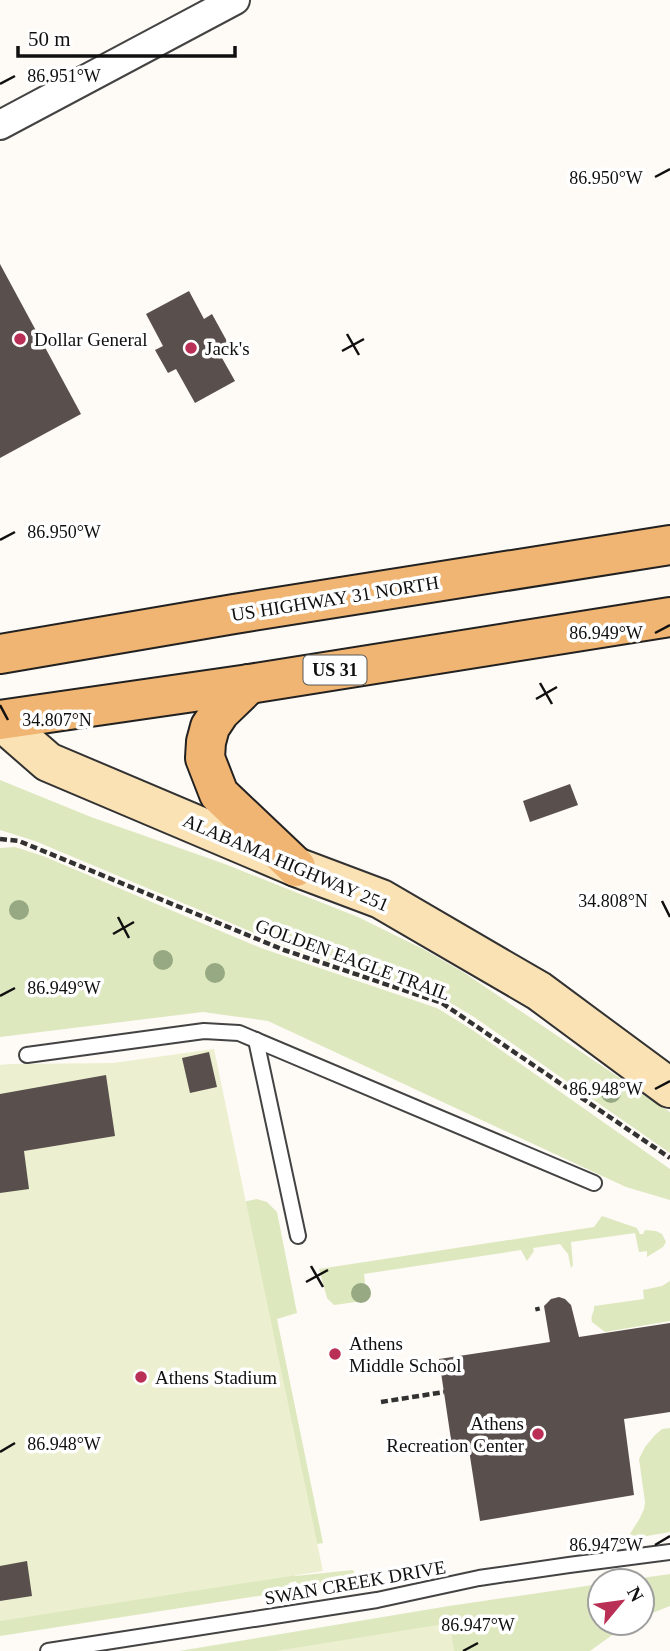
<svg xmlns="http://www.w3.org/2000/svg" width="670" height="1651" font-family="'Times New Roman',serif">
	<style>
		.green { fill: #dee8bf }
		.pitch { fill: #ecf0d0 }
		.building { fill: #594f4d }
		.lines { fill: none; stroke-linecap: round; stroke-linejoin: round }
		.service-casing { stroke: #434343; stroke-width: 18 }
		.minor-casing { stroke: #434343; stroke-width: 32 }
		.secondary-casing { stroke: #323232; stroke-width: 42 }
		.primary-casing { stroke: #212121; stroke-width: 42 }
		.path { stroke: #323232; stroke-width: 4.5; stroke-dasharray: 7 3.5; stroke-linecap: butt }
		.service { stroke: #fff; stroke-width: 14 }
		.minor { stroke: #fff; stroke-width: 28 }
		.secondary { stroke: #fae2b4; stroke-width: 38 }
		.primary { stroke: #f0b473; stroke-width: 38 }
		.tree { fill: #96a982 }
		.ticks { fill: none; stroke: #101010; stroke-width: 2.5 }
		.poi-dot { fill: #ba2f56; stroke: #fff; stroke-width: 2.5 }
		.labels { text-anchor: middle; stroke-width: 7; stroke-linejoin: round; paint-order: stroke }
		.shield { fill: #fff; stroke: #585858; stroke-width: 2 }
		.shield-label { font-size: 18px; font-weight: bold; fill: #101010 }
		.poi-label { font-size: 19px; fill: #101010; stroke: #fff; text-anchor: start }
		.street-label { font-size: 19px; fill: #101010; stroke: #fff }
		.ticks-label { font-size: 18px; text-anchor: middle; fill: #101010; stroke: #fff; stroke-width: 7; stroke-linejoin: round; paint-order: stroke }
	</style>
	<rect width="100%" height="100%" fill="#fefaf5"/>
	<g class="green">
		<path d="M0,780L91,817L225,864L295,892L358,917L423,949L463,972L670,1112V1153L474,1017L449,1002L393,981L351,969L283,945L35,841L0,830Z"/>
		<path d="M15,847L43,856L261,948L437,1008L471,1029L670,1169V1200L626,1187L268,1021L203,1012L0,1037V848Z"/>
		<path d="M257,1199L267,1202L277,1212L297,1313L277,1319L323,1543L298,1547L292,1560L295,1576L353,1570L355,1574V1581L299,1589L296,1581L289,1583V1590L284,1592L0,1636V1601L192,1212Z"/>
		<path d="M602,1216L637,1228L640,1234H643L645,1230L656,1231L662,1234L666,1242L663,1247L647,1257V1251L639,1252L635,1233L571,1242L573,1265L571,1268L568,1254L560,1244L533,1248L534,1251L527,1261L521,1250L364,1274L366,1294L363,1301L334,1305L327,1298L319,1269L594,1227Z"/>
		<path d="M670,1281V1321L605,1332L592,1322C590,1315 595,1312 594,1306L644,1299L643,1290L662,1286Z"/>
		<path d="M670,1428V1532L630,1539L628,1537L640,1518L644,1509L645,1502L639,1459L645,1447L655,1435L662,1429Z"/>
		<path d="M670,1574V1606L642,1617V1581H621Z"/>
		<path d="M600,1584V1623H629L590,1651H179L449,1606Z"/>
	</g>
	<g class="pitch">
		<path d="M214,1049L323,1571L0,1621V1065L10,1064L113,1063Z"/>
		<path d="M450,1623L454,1651H276Z"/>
	</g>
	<g class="building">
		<path d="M0,264L81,414L0,458Z"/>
		<path d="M189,291L204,319L212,314L229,345L218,351L235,381L195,403L176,369L168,373L155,350L163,346L146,314Z"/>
		<path d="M570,784L578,805L530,822L523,801Z"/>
		<path d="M209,1052L217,1087L190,1093L182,1058Z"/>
		<path d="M106,1075L115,1136L24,1151L29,1189L0,1193V1094Z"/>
		<path d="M559,1297L565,1299L571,1305L579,1337L670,1323V1412L624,1419L634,1495L480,1521L469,1450L453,1453L439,1359L550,1342L544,1306L551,1299Z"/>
		<path d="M27,1561L32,1596L0,1601V1566Z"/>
	</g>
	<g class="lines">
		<g class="service-casing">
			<g id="service">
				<path d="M256,1040L298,1236"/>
				<path d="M27,1055L204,1031L239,1033L594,1183"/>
				<path d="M48,1651L377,1600L479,1578L569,1565L670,1552"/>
			</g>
		</g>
		<g class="minor-casing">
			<path id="minor" d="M0,125L235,0"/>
		</g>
		<g class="secondary-casing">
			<path id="secondary" d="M0,720L48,762L296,867L381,899L539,991L670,1088"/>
		</g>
		<g class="primary-casing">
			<g id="primary">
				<path d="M0,654L234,614L670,545"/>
				<path d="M249,684L220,712L210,727L206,742L205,758L219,794L296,867"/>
				<path d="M0,720L249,684L670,617"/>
			</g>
		</g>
		<g class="path">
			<path d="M0,839L19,841L284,950L442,1003L670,1158"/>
			<path d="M537,1307L538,1311"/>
			<path d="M381,1402L444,1392"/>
		</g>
		<use href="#service" class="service"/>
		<use href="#minor" class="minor"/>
		<use href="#secondary" class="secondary"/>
		<use href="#primary" class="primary"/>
	</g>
	<g class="tree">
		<circle cx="19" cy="910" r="10"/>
		<circle cx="163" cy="960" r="10"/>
		<circle cx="215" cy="973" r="10"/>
		<circle cx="611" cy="1093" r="10"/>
		<circle cx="361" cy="1293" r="10"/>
	</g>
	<path class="ticks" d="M0,84L15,76M655,177L670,169M347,334L359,355M342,351L364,339M0,540L15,532M655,633L670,625M540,683L552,704M536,699L557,687M0,705L8,720M662,901L670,917M118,917L129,938M113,934L134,922M0,996L15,988M655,1089L670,1081M311,1266L323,1287M306,1282L328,1270M0,1452L15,1443M655,1545L670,1536M463,1651L478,1643"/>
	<g class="poi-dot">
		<circle cx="20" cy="339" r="7"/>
		<circle cx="191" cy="348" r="7"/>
		<circle cx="335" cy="1354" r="7"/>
		<circle cx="141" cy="1377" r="7"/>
		<circle cx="538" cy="1434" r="7"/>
	</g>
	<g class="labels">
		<rect class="shield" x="303.5" y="655.5" width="63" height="29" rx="5"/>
		<g class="shield-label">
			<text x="335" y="676">US 31</text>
		</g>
		<g class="poi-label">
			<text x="34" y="346">Dollar General</text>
			<text x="205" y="355">Jack's</text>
			<text x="349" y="1350">Athens<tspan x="349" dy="22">Middle School</tspan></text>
			<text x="155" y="1384">Athens Stadium</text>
			<text x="524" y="1430" text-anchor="end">Athens<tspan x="524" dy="22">Recreation Center</tspan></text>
		</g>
		<g class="street-label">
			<text transform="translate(335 598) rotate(-9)" y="7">US HIGHWAY 31 NORTH</text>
			<text transform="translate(286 862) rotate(23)" y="7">ALABAMA HIGHWAY 251</text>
			<text transform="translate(353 959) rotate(20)" y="7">GOLDEN EAGLE TRAIL</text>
			<text transform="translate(355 1582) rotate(-10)" y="7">SWAN CREEK DRIVE</text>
		</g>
	</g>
	<g class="ticks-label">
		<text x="64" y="82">86.951°W</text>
		<text x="606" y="184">86.950°W</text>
		<text x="64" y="538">86.950°W</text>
		<text x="606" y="639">86.949°W</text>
		<text x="57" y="726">34.807°N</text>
		<text x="613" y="907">34.808°N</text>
		<text x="64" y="994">86.949°W</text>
		<text x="606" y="1095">86.948°W</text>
		<text x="64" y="1450">86.948°W</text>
		<text x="606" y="1551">86.947°W</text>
		<text x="478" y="1631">86.947°W</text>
	</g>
	<g transform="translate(621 1602) rotate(61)"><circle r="33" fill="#ffffff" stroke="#9f9f9f" stroke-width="2"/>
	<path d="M0-5L12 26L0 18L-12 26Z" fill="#ba2f56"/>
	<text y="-10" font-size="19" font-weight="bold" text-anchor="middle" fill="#101010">N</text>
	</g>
	<path d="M18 46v10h217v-10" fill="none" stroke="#101010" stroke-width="3.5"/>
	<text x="28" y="46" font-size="21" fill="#101010" stroke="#ffffff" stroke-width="5" paint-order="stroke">50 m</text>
</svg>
